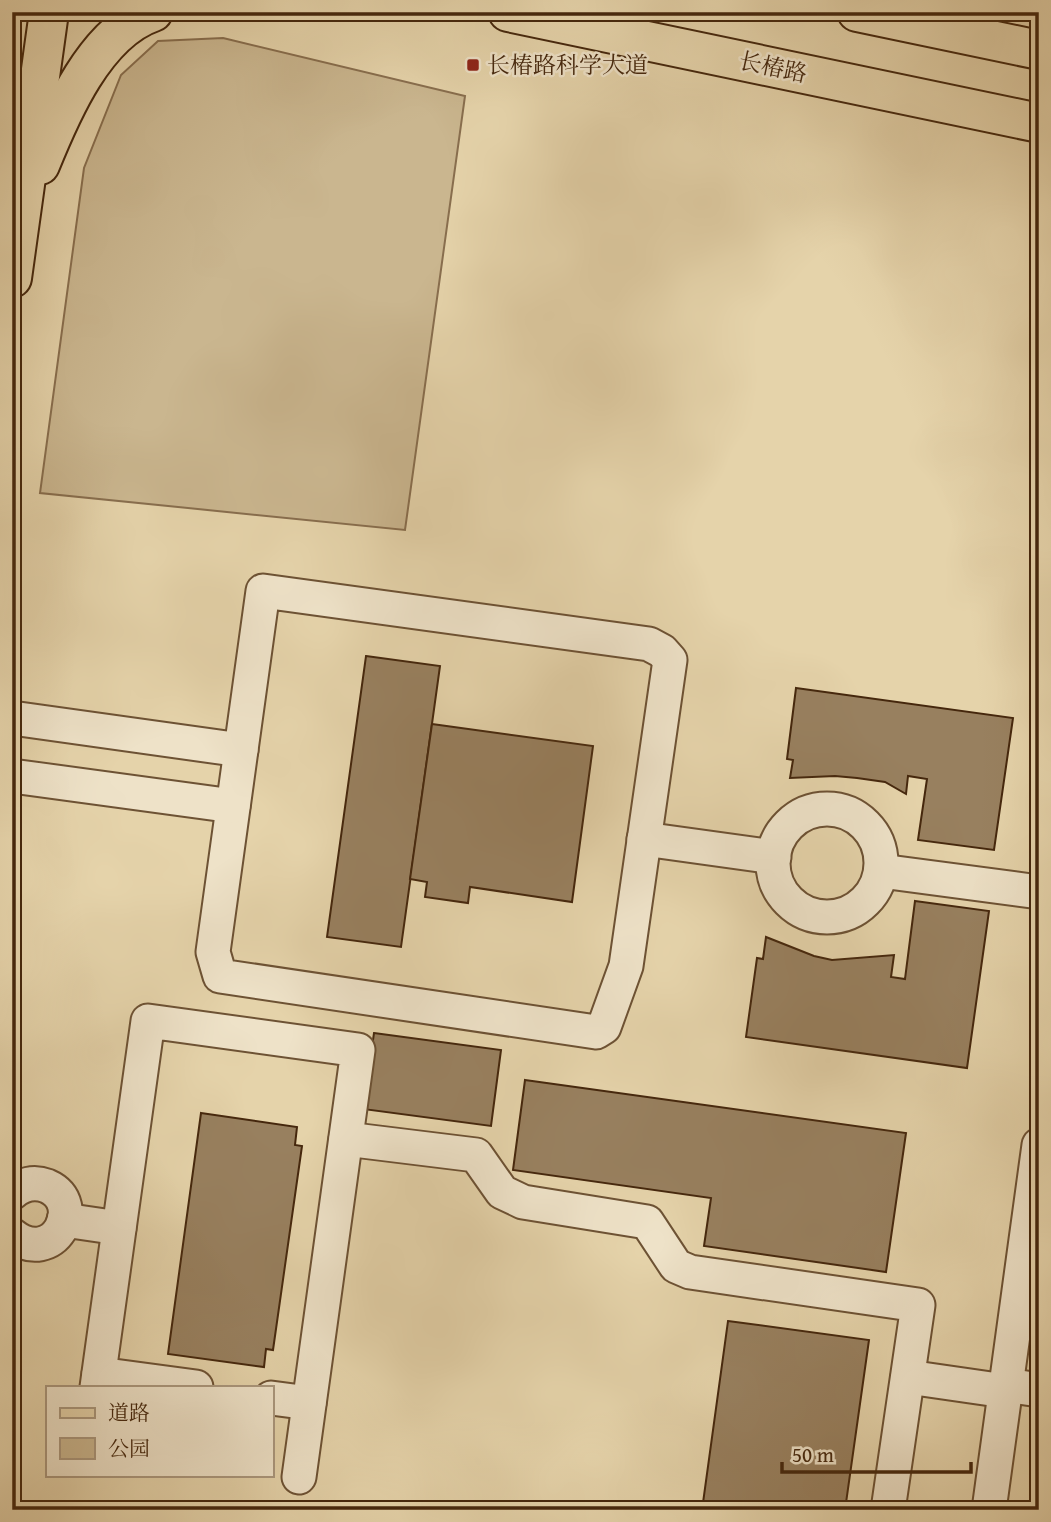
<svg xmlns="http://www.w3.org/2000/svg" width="1051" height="1522" font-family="'Gentium Book Plus','Noto Serif SC',serif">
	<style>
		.green { fill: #cab68f; stroke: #886e4e; stroke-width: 2 }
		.building { fill: #98805f; stroke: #45270d; stroke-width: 2 }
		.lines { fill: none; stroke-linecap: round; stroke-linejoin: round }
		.minor-casing { stroke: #6d5234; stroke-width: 37 }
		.major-casing { stroke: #45270d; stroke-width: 42 }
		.minor { stroke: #eee2c8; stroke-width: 33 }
		.major { stroke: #e5d3aa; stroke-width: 38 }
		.poi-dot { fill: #8f2418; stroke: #eee2c8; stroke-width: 2.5 }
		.labels { text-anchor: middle; stroke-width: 5; stroke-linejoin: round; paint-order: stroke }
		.poi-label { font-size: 23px; fill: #45270d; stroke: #eee2c8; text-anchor: start }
		.street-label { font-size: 23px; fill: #45270d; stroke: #eee2c8 }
	</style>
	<rect width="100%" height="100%" fill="#e5d3aa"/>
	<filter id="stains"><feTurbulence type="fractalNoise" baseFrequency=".00286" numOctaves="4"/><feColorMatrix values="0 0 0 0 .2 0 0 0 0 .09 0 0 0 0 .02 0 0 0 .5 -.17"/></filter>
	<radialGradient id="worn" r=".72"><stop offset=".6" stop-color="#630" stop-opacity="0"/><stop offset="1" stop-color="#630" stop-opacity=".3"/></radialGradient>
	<path class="green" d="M223,38L465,96L405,530L40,493L84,168L121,75L158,41Z"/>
	<g class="building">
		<path d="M366,656L440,666L401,947L327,937Z"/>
		<path d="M796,688L1013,718L994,850L918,840L927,779L908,776L906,794L885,782L857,778L835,776L790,778L793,760L787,759Z"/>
		<path d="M432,724L593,746L572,902L470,887L468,903L425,897L427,882L410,879Z"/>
		<path d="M915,901L989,911L967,1068L746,1037L757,958L763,959L766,937L814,956L832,960L894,955L891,977L905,979Z"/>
		<path d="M374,1033L501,1050L491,1126L363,1109Z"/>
		<path d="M525,1080L906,1133L886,1272L704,1246L711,1198L513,1170Z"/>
		<path d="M201,1113L297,1127L295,1145L302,1146L273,1350L266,1349L264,1367L168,1354Z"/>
		<path d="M728,1321L869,1340L845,1510H702Z"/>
	</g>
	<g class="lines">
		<g class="minor-casing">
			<g id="minor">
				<path d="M263,591L649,644L662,651L670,660L626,966L604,1027L596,1032L220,976L213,952Z"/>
				<path d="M12,718L241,750"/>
				<path d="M12,776L233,806"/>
				<circle cx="827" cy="863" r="54"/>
				<path d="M644,839L774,857"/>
				<path d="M881,871L1039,892"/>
				<path d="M346,1139L476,1155L502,1192L523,1202L647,1222L676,1266L690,1272L918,1305L888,1510"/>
				<path d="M12,1193C22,1184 34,1181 47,1186C88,1204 53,1268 12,1235"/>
				<path d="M64,1220L119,1228"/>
				<path d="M99,1374L196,1387"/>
				<path d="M908,1377L1005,1391"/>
				<path d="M1006,1385L1039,1390"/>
				<path d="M97,1387L148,1021L358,1050L299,1477"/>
				<path d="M271,1398L309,1403"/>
				<path d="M989,1510L1039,1145"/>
			</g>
		</g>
		<g class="major-casing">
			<g id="major">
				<path d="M508,12L1039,123"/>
				<path d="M857,12L1039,50"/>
				<path d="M40,165C61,113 95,32 153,12"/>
				<path d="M12,278L49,12"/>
			</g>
		</g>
		<use href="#minor" class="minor"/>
		<use href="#major" class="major"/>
	</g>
	<rect class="poi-dot" x="466" y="58" width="14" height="14" rx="3.5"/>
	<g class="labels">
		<g class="poi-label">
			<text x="487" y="73">长椿路科学大道</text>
		</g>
		<g class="street-label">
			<text transform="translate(773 67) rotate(12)" y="8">长椿路</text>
		</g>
	</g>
	<rect width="1051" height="1522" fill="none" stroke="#e5d3aa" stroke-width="42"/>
	<rect x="14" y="14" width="1023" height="1494" fill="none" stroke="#45270d" stroke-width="3.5"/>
	<rect x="21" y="21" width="1009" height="1480" fill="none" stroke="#45270d" stroke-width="2"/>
	<rect x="46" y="1386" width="228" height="91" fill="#eee2c8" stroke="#aa977d" stroke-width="2"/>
	<rect x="60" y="1408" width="35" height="10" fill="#e5d3aa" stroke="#aa977d" stroke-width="2"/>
	<text x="108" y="1420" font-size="21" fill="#45270d">道路</text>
	<rect x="60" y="1438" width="35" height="21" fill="#cab68f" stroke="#aa977d" stroke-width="2"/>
	<text x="108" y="1456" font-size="21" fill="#45270d">公园</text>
	<path d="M782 1462v10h189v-10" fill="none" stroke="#45270d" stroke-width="3.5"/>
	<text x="792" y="1462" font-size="21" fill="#45270d" stroke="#eee2c8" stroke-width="5" paint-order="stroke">50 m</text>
	<rect width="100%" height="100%" filter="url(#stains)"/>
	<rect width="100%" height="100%" fill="url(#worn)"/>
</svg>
